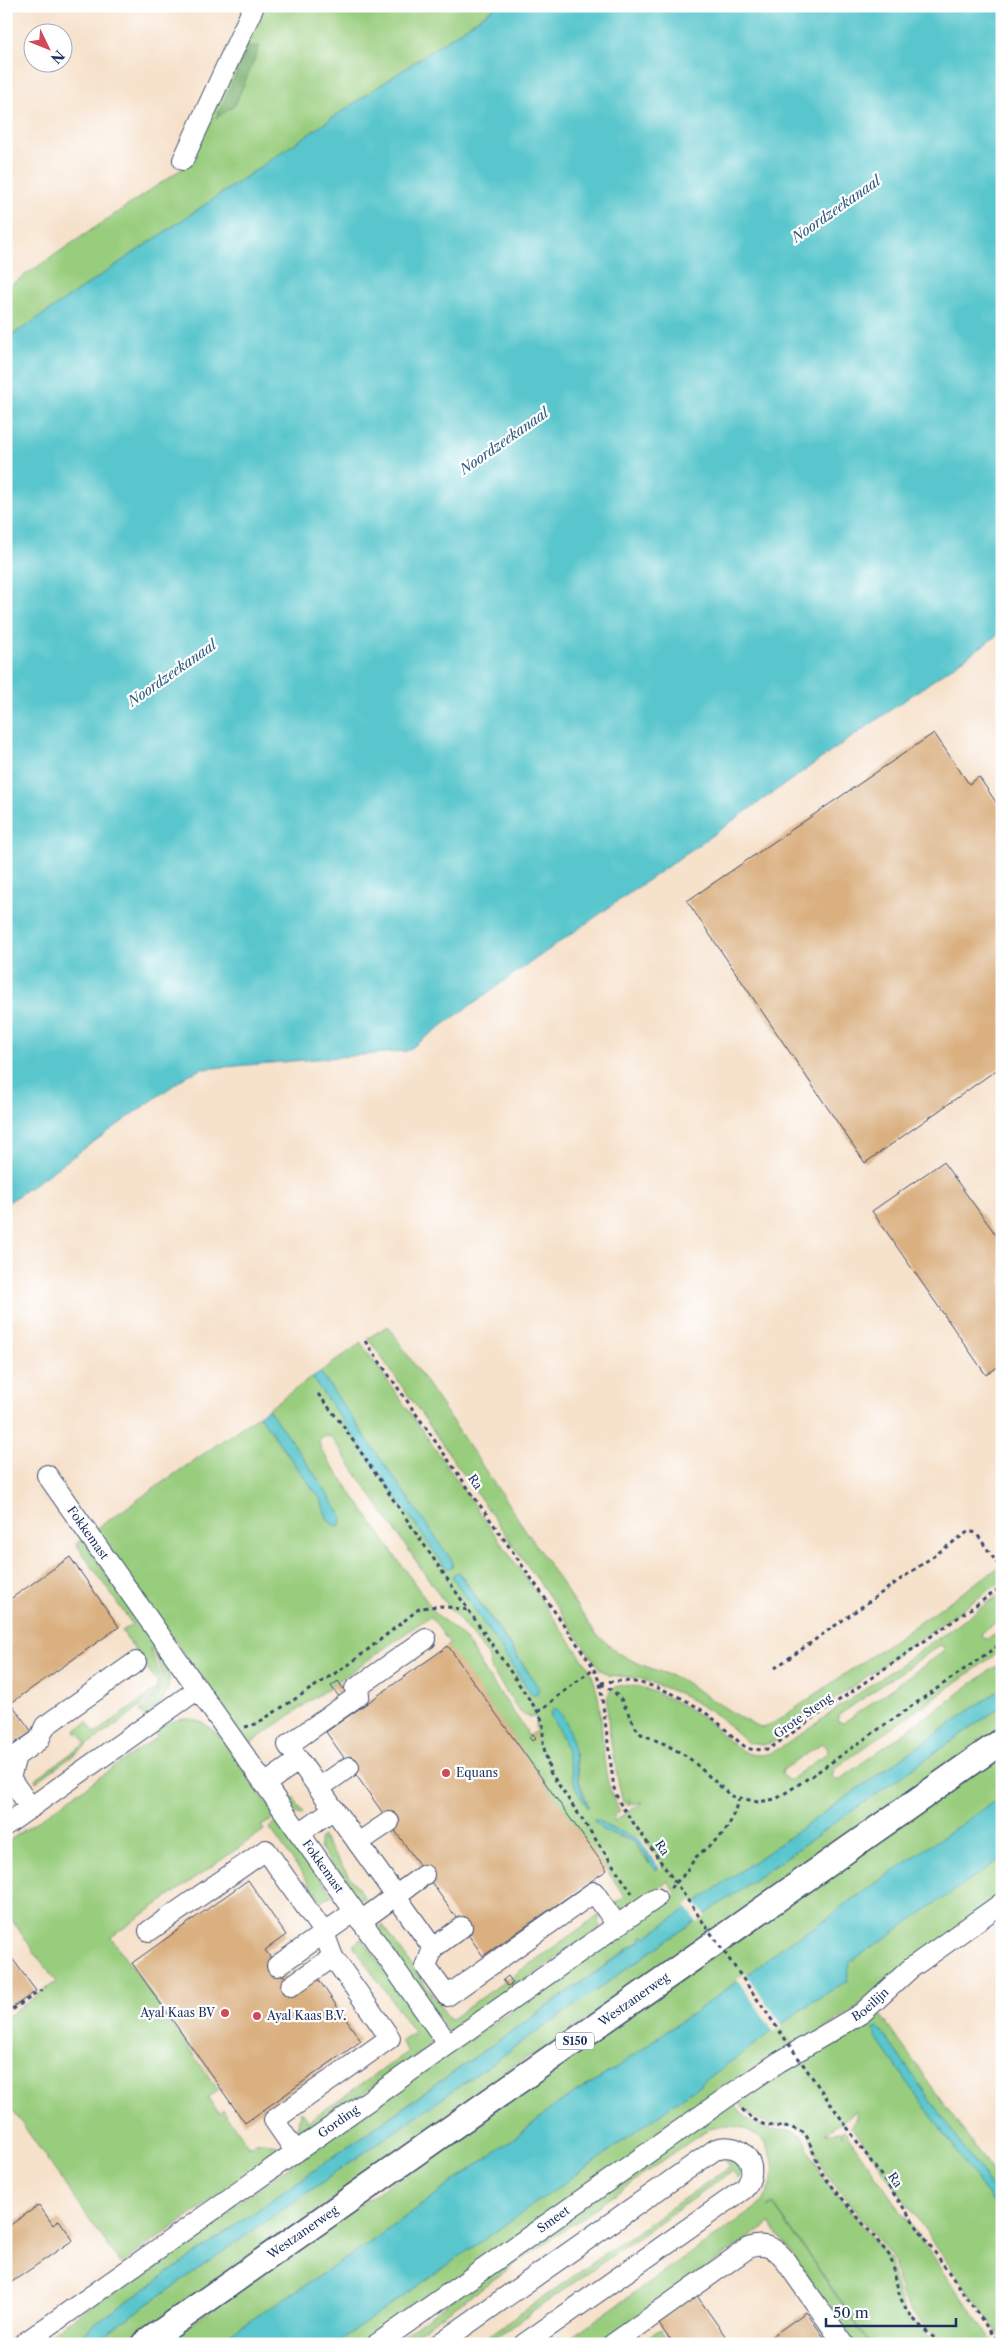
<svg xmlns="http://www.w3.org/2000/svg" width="1008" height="2350" font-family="'Libre Caslon Text',serif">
	<rect width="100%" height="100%" fill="#fff"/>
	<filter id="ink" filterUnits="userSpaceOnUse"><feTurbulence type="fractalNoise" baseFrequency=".02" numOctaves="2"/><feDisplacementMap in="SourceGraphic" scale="10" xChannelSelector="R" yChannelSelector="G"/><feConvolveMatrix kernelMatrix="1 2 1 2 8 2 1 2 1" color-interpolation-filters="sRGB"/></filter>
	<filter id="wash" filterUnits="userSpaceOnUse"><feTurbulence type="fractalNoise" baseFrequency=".0096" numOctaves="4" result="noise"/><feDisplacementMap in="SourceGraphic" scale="20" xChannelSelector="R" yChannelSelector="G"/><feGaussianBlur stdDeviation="1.12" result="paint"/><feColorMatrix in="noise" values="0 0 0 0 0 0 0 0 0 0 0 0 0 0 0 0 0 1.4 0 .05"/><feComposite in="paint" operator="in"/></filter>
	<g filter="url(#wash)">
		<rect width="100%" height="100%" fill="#f6e1ca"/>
		<g fill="#99cd7e" stroke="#5a7e6e" fill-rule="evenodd">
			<path d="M257 6H497L22 329 6 337V288L183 168Z"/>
			<path d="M388 1326 595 1633 618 1653 639 1664 680 1679 744 1720 763 1728 780 1719 1002 1565V1581L774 1742 762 1745 748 1743 718 1716 681 1694 639 1678 608 1675 600 1669 368 1338Z"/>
			<path d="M361 1343 588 1667C611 1709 593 1771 620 1811L616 1813 614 1822 643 1802 632 1804 628 1799 630 1804 627 1806 622 1799C618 1781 602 1707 609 1693 621 1669 690 1708 705 1719 719 1729 733 1750 750 1754 770 1759 786 1744 801 1734L1002 1593V1617L981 1634 983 1638 988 1639 1002 1630V1650L834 1769 832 1776 835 1779H840L1002 1662V1688L645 1938 643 1935 640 1938 641 1940 67 2344H36L677 1894 668 1881 624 1911 616 1909 613 1906 625 1896 447 1646 450 1644 430 1616 248 1745 96 1529 259 1415 321 1500 327 1518 332 1524 338 1526 342 1523 340 1512 328 1497 309 1466 268 1409 312 1377 438 1557 447 1568 452 1567V1561L320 1372ZM325 1436 331 1437 337 1445 440 1596 488 1655 492 1671 520 1712 526 1716 537 1718 535 1727 537 1731 527 1736 526 1730 486 1673 471 1648 461 1635 435 1613 322 1451 319 1442ZM460 1574 528 1671 532 1695 453 1578V1575ZM940 1645 944 1647 943 1652 843 1723 837 1721 839 1715ZM550 1715 575 1752 579 1780 588 1805 576 1789 563 1738ZM822 1743 828 1748 827 1753 791 1779H786L782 1774 783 1770ZM598 1820 610 1828 639 1840 649 1864 634 1842 602 1830 594 1821Z"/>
			<path d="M82 1539 165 1657C175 1685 167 1700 145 1717L140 1711C165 1694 169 1671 149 1648 156 1667 167 1678 152 1699L36 1782 35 1779 86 1743 79 1733 77 1734 75 1731 87 1722 95 1733 156 1690 157 1682 122 1631 132 1624 76 1544Z"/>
			<path d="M1002 1706V1729L545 2049C515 2062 490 2082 467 2105L128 2344H91Z"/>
			<path d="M190 1719 203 1723 217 1733 277 1817 261 1826 264 1830 111 1937 218 2090 208 2098 219 2113 223 2110 249 2147 257 2141 277 2145 282 2151 121 2264 6 2101V2017L56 1982 6 1912V1843L157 1737 154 1732C166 1723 176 1718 190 1719Z"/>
			<path d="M1002 1753V1796L1000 1798 837 1910 833 1915 782 1947 762 1964 614 2069 553 2107 525 2130 365 2246 238 2329 214 2344H162Z"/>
			<path d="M284 1788H287L303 1813 300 1815 296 1813 284 1795Z"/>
			<path d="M278 1819 332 1895 322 1902 270 1828Z"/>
			<path d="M322 1837 365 1898 364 1899 353 1897 320 1848V1839Z"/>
			<path d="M1002 1858V1895L858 2006 364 2344H335L602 2156 812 2002 847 1981 849 1962Z"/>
			<path d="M599 1915 600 1928 449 2033 381 1934V1926L383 1925 450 2020 504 1982 508 1986 513 1983 510 1978Z"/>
			<path d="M362 1938 436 2042 301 2137 297 2131 300 2111 308 2121 408 2052 401 2041 414 2032 353 1945Z"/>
			<path d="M875 2014 882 2017 1002 2185V2202L880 2029 877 2027 878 2040 1002 2216V2339L851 2125 854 2122 858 2110 826 2133 840 2132 843 2137 841 2132 844 2130 994 2344H945L919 2322 902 2297 892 2257 824 2172 808 2133 797 2126 772 2125 759 2121 747 2112 734 2097Z"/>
			<path d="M731 2099 743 2115 756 2124 770 2129 792 2131 804 2138 821 2175 889 2258 898 2297 906 2313 917 2326 939 2344H871L773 2204 768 2208 773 2205 870 2344H855L770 2223 599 2344H561L753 2210C799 2171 761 2108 705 2131L406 2341 402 2336Z"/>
			<path d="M724 2156 738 2159 743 2172 738 2179 732 2171 487 2344H477L729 2167Z"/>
			<path d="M660 2329 670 2344H639Z"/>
		</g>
		<path fill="#7ab06d" stroke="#4a7066" d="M260 46 235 105 216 118 248 48Z"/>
		<g fill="#58c6cc" stroke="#3a7a95">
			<path d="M497 6H1002V632L504 981 407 1051 202 1069 188 1075 6 1204V337L22 329Z"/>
			<path d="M320 1372 452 1561 453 1564 450 1568H447L438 1557 316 1383 312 1377Z"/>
			<path d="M268 1409 309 1466 343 1518 338 1526 332 1524 327 1518 321 1500 259 1415Z"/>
			<path d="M458 1572 539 1688 537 1693 532 1695 453 1578V1575Z"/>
			<path d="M1002 1688V1706L91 2344H67L642 1940 640 1938 643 1936 645 1938Z"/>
			<path d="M553 1709C572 1713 575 1763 578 1779 580 1788 584 1796 588 1805V1808L576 1789 563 1738 550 1715Z"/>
			<path d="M1002 1796V1858L850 1962 847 1981 812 2002 600 2158 335 2344H214L365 2246 525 2130 553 2107 614 2069 762 1964 782 1947 833 1915 837 1910Z"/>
			<path d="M594 1819 610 1828 639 1840 659 1868 656 1870C647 1862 643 1849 634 1842 622 1833 599 1836 594 1819Z"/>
			<path d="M877 2027 880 2029 1002 2202V2216L878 2040 873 2030Z"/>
		</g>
		<g fill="#f6e1ca">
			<path d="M636 1835 645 1842 658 1859 661 1866V1870Z"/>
			<path d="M694 1900 706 1917 697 1922 686 1906Z"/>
			<path d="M745 1973 783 2026 774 2032 737 1979Z"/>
		</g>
		<g id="blocks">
			<g fill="#dab081">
				<path d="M934 733 969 784 979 777 1002 811V1066L865 1163 687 901Z"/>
				<path d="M943 1162 1002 1243V1364L986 1375 872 1211Z"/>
				<path d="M70 1557 119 1627 11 1703 32 1732 6 1749V1602Z"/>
				<path d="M448 1646 607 1870 483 1956 326 1732Z"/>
				<path d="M338 1681 347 1694 340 1698 331 1686Z"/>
				<path d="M533 1734 536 1738 532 1741 529 1737Z"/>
				<path d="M248 1880 286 1935 265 1950 295 1991 316 1976 361 2041 245 2123 132 1963Z"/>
				<path d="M6 1950 36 1991 6 2012Z"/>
				<path d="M508 1976 513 1983 508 1986 503 1980Z"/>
				<path d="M39 2205 53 2225 59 2220 73 2240 6 2286V2228Z"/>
				<path d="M695 2293 731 2344H673L656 2320Z"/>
				<path d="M806 2312 829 2344H761Z"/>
			</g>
		</g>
	</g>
	<g filter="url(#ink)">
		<use href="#blocks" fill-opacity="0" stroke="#3c4a6e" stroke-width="1"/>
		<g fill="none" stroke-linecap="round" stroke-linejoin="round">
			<g stroke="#3c4a6e" stroke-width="22">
				<g id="minor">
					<path d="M183 160 254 6"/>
					<path id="s1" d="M47 1475 448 2044"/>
					<path d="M426 1639 355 1689 359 1695 288 1745 433 1948"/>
					<path d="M10 1778 31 1808"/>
					<path d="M6 1781 10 1778 16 1756 39 1740 45 1726 136 1662"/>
					<path d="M265 1784 299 1760"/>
					<path d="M319 1788 349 1767"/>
					<path d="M6 1825 198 1689"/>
					<path d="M299 1833 334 1809"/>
					<path d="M358 1843 389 1822"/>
					<path d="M361 1921 424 1875"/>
					<path d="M462 1927 433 1948 426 1967 447 1996 594 1892 617 1925"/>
					<path d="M149 1931 266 1850 324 1933 333 1957 390 2038 274 2120 296 2152"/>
					<path d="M277 1966 354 1912"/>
					<path d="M291 1986 333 1957"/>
					<path id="s2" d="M23 2344 656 1898"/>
					<path id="s3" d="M377 2344 730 2095 779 2062 862 2013 911 1968 1002 1903"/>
					<path d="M439 2344 716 2149C742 2140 763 2167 744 2189L524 2344"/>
					<path d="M613 2344 748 2248C761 2243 772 2246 782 2256L844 2344"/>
				</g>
			</g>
			<g stroke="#3c4a6e" stroke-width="28">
				<g id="major">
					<path id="s4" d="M144 2344 1002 1741"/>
				</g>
			</g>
			<g stroke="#3c4a6e" stroke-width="3" stroke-dasharray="4 4" stroke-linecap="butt">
				<path d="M365 1341 592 1665 600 1683 614 1788 618 1800 623 1808"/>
				<path d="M318 1394 341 1423 538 1712 543 1722V1744L550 1772 632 1893"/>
				<path d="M775 1668 969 1531 976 1533 1002 1570"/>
				<path d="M601 1683C640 1674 685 1696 715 1720 726 1729 735 1740 747 1748L754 1750 769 1749 1002 1587"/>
				<path d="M601 1684 613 1691 621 1699 636 1728 641 1734 665 1744 688 1757 731 1796 758 1802 776 1799 813 1775 1002 1643"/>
				<path d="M538 1712 594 1668"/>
				<path d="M245 1727 256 1724 351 1663 420 1608 440 1606 468 1610"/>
				<path d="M670 1888 682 1877 696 1857 723 1834 730 1823 739 1799"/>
				<path d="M6 2014 46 1987"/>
				<path d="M742 2109 751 2118 765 2125 792 2128 803 2132 807 2137 823 2175 889 2255C895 2267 895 2280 899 2293 906 2316 924 2330 942 2344"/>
				<path d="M847 2127 999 2344"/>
			</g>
			<use href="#minor" stroke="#fff" stroke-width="20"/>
			<use href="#major" stroke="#fff" stroke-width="25"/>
			<path stroke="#3c4a6e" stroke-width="3" stroke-dasharray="4 4" stroke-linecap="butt" d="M623 1808 847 2127"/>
		</g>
	</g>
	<g fill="#d1495b" stroke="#fff" stroke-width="2">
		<circle cx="446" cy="1773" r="5"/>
		<circle cx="225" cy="2013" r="5"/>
		<circle cx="257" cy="2016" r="5"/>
	</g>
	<g text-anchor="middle" stroke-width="4.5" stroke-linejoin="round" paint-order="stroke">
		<rect fill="#fff" stroke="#5f6d8e" stroke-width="1" x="556" y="2032.5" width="38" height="17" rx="4"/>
		<g font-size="11" font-weight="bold" fill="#1b2f5e">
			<text x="575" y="2045">S150</text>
		</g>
		<g font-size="12" fill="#1b2f5e" stroke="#fff">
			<text transform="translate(475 1482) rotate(55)" y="4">Ra</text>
			<text dy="4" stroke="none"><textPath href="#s1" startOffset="71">Fokkemast</textPath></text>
			<text transform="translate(803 1716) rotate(-35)" y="4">Grote Steng</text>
			<text transform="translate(662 1848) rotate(55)" y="4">Ra</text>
			<text dy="4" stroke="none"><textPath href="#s1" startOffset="479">Fokkemast</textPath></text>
			<text dy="4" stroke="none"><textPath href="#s4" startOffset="599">Westzanerweg</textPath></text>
			<text dy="4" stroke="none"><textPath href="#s3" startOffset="599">Boeilijn</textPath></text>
			<text dy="4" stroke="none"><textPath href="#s2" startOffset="386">Gording</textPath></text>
			<text transform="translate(895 2180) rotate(55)" y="4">Ra</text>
			<text dy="4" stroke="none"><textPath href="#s3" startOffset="216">Smeet</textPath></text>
			<text dy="4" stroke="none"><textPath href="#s4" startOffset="194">Westzanerweg</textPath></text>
		</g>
		<g font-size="12" fill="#1b2f5e" stroke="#fff" text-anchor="start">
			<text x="456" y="1777">Equans</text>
			<text x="215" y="2017" text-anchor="end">Ayal Kaas BV</text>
			<text x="267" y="2020">Ayal Kaas B.V.</text>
		</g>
		<g font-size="14" font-style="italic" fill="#2d5c7f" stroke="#fff">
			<text transform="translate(836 209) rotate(-35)" y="5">Noordzeekanaal</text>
			<text transform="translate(504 441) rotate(-35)" y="5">Noordzeekanaal</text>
			<text transform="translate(172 673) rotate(-35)" y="5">Noordzeekanaal</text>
		</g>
	</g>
	<rect width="1008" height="2350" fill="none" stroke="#fff" stroke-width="25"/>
	<g transform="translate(48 48) rotate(133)"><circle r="24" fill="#ffffff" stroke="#a4acbf"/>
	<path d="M0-4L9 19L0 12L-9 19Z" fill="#d1495b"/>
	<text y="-8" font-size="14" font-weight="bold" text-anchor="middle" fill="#1b2f5e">N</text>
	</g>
	<path d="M826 2318v8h130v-8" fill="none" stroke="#1b2f5e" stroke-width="2.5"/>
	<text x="833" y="2318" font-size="15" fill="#1b2f5e" stroke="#ffffff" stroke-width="4" paint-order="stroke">50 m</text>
</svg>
